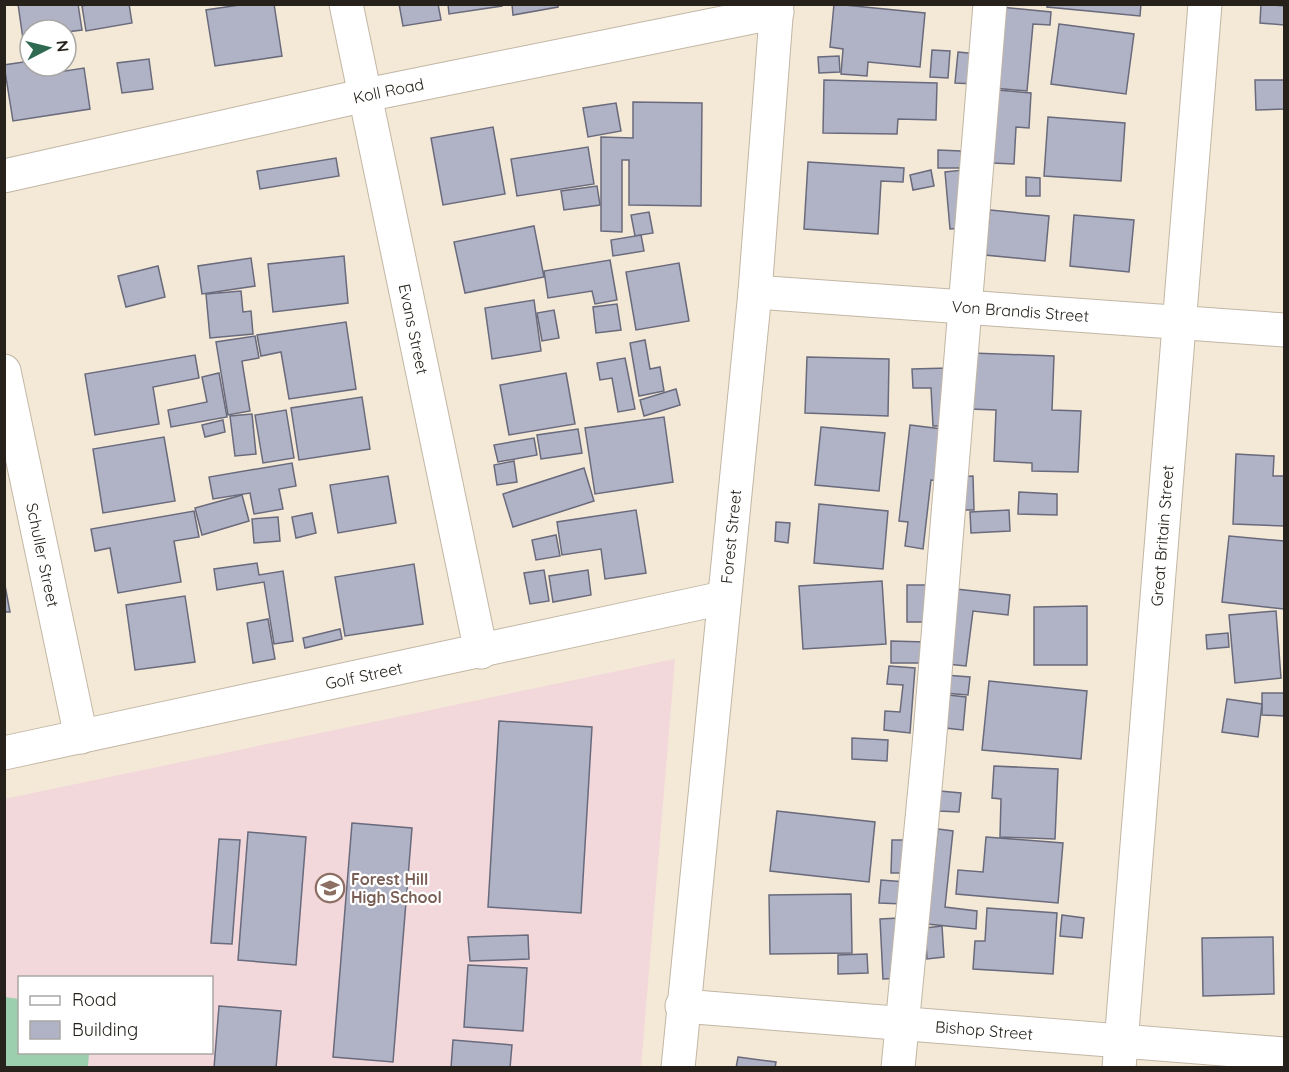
<svg xmlns="http://www.w3.org/2000/svg" width="1289" height="1072" font-family="Quicksand,sans-serif">
	<rect width="100%" height="100%" fill="#f4e8d6"/>
	<path fill="#f3d8db" fill-rule="evenodd" d="M675 659 641 1067H5L4 799ZM20 978H212V1052H20Z"/>
	<path fill="#9ccfae" d="M5 997 19 999 20 1052 89 1053 88 1067H5Z"/>
	<g fill="#b0b2c5" stroke="#696a7c" stroke-width="1.5">
		<path d="M18 4H78L82 30 66 32 30 30V38L23 39Z"/>
		<path d="M91 4H129L132 23 86 31 82 6Z"/>
		<path d="M246 4H274L282 56 215 66 206 10Z"/>
		<path d="M399 4H438L441 20 403 26Z"/>
		<path d="M448 4H502V6L449 14Z"/>
		<path d="M512 4H558V7L513 15Z"/>
		<path d="M834 4 925 13 920 67 868 62 867 76 841 74 843 49 830 47Z"/>
		<path d="M1048 4H1141L1140 16 1047 7Z"/>
		<path d="M1261 4 1284 6V25L1260 23Z"/>
		<path d="M1000 7 1051 12 1050 25 1033 24 1027 91 993 88Z"/>
		<path d="M1059 24 1134 34 1126 94 1051 84Z"/>
		<path d="M932 50 950 51 948 78 930 77Z"/>
		<path d="M958 52 977 54 975 84 955 83Z"/>
		<path d="M839 56 840 72 819 73 818 57Z"/>
		<path d="M149 59 153 89 122 93 117 63Z"/>
		<path d="M30 61V66H58L59 72 84 68 90 109 13 121 4 65Z"/>
		<path d="M824 80 937 83 936 120 898 119 897 134 823 133Z"/>
		<path d="M1255 80H1284V109L1256 110Z"/>
		<path d="M997 90 1031 93 1029 128 1016 127 1014 164 992 163Z"/>
		<path d="M633 102 702 103 701 206 629 205V160H622V232L601 231V137L633 138Z"/>
		<path d="M616 103 621 131 588 137 583 108Z"/>
		<path d="M1048 117 1125 123 1121 181 1044 176Z"/>
		<path d="M493 127 505 194 443 205 431 138Z"/>
		<path d="M588 147 594 184 517 196 511 159Z"/>
		<path d="M938 150 961 151V168H938Z"/>
		<path d="M336 158 339 176 260 189 257 171Z"/>
		<path d="M808 162 904 168 903 182 881 181 878 234 804 229Z"/>
		<path d="M931 170 934 186 913 190 910 175Z"/>
		<path d="M963 170 967 228 950 229 945 172Z"/>
		<path d="M1026 177 1040 178V196H1026Z"/>
		<path d="M597 186 600 205 564 210 561 191Z"/>
		<path d="M990 210 1049 216 1045 261 985 255Z"/>
		<path d="M649 212 653 233 635 236 631 215Z"/>
		<path d="M1074 215 1134 220 1129 272 1070 266Z"/>
		<path d="M534 226 544 277 465 293 454 242Z"/>
		<path d="M641 235 644 251 613 256 611 240Z"/>
		<path d="M344 256 348 303 273 312 268 264Z"/>
		<path d="M251 258 255 286 202 294 198 266Z"/>
		<path d="M610 260 617 300 595 304 592 291 548 298 544 271Z"/>
		<path d="M679 263 689 321 636 330 626 272Z"/>
		<path d="M158 266 165 297 126 307 118 276Z"/>
		<path d="M241 291 243 312 251 311 253 334 210 338 206 294Z"/>
		<path d="M534 300 541 351 492 359 485 308Z"/>
		<path d="M617 304 621 330 596 333 593 307Z"/>
		<path d="M554 310 559 338 542 341 537 313Z"/>
		<path d="M346 322 356 389 289 399 281 352 261 356 257 335Z"/>
		<path d="M255 336 259 358 242 361 250 411 228 415 216 342Z"/>
		<path d="M645 340 650 369 660 367 664 391 639 396 630 343Z"/>
		<path d="M972 353 1054 356 1052 410 1081 411 1078 472 1032 471V463L994 461 996 410 970 409Z"/>
		<path d="M195 355 199 378 153 387 159 424 95 435 85 374Z"/>
		<path d="M807 357 889 359 888 416 805 413Z"/>
		<path d="M625 358 635 409 618 412 612 378 600 380 597 363Z"/>
		<path d="M948 368 950 426H933L931 388H913L912 369Z"/>
		<path d="M219 373 227 417 171 427 168 410 207 402 202 377Z"/>
		<path d="M566 373 575 424 509 435 500 385Z"/>
		<path d="M676 389 680 405 644 416 640 400Z"/>
		<path d="M362 397 370 449 299 460 291 408Z"/>
		<path d="M286 410 294 458 263 463 255 415Z"/>
		<path d="M252 414 256 454 235 456 230 416Z"/>
		<path d="M664 417 673 482 595 494 585 428Z"/>
		<path d="M223 420 225 432 205 437 202 425Z"/>
		<path d="M910 425 950 430 944 481 931 480 923 549 905 546 908 522 899 521Z"/>
		<path d="M821 427 885 433 879 491 815 485Z"/>
		<path d="M578 429 582 453 541 459 537 435Z"/>
		<path d="M164 437 175 501 103 513 93 449Z"/>
		<path d="M534 438 537 455 498 462 494 445Z"/>
		<path d="M1236 454 1274 456 1273 476H1284V526L1233 524Z"/>
		<path d="M514 461 517 482 497 485 494 465Z"/>
		<path d="M292 463 296 486 279 489 283 509 254 514 250 493 213 499 209 477Z"/>
		<path d="M584 468 594 501 513 527 503 494Z"/>
		<path d="M388 476 396 523 338 533 330 485Z"/>
		<path d="M973 476 974 510H959L958 477Z"/>
		<path d="M1019 492 1057 494V515L1018 514Z"/>
		<path d="M242 495 249 521 202 535 195 508Z"/>
		<path d="M819 504 888 511 883 569 814 563Z"/>
		<path d="M636 510 646 573 605 579 601 549 562 555 557 522Z"/>
		<path d="M1009 510 1010 531 971 533 970 512Z"/>
		<path d="M194 511 199 537 174 541 181 582 118 593 110 548 95 551 91 529Z"/>
		<path d="M312 513 316 533 296 538 292 517Z"/>
		<path d="M278 517 280 541 254 543 252 519Z"/>
		<path d="M776 522 790 523 788 543 775 541Z"/>
		<path d="M556 535 560 556 536 560 532 540Z"/>
		<path d="M1229 536 1284 541V609L1222 602Z"/>
		<path d="M257 563 259 575 283 571 293 641 274 644 264 582 217 590 214 569Z"/>
		<path d="M414 564 423 624 345 636 335 577Z"/>
		<path d="M544 570 549 601 530 604 524 573Z"/>
		<path d="M588 570 591 595 553 602 549 576Z"/>
		<path d="M4 580 10 612H4Z"/>
		<path d="M882 581 886 644 803 649 799 586Z"/>
		<path d="M907 585H933L934 622H907Z"/>
		<path d="M956 589 1010 595 1008 615 973 611 966 666 947 664Z"/>
		<path d="M185 596 195 662 135 670 126 605Z"/>
		<path d="M1087 606V665H1034V607Z"/>
		<path d="M1276 611 1281 678 1235 683 1229 615Z"/>
		<path d="M268 619 275 659 253 663 247 623Z"/>
		<path d="M340 629 342 639 305 648 303 638Z"/>
		<path d="M1228 633 1229 647 1207 649 1206 635Z"/>
		<path d="M891 641 926 642V663H891Z"/>
		<path d="M889 666 915 668 910 733 884 730 885 711 900 712 903 685 887 684Z"/>
		<path d="M945 675 970 677 968 695 943 693Z"/>
		<path d="M989 681 1087 691 1081 759 982 750Z"/>
		<path d="M1262 693H1284V716L1262 715Z"/>
		<path d="M948 695 966 697 963 730 945 728Z"/>
		<path d="M1227 699 1262 704 1258 737 1222 732Z"/>
		<path d="M499 721 592 727 581 913 488 907Z"/>
		<path d="M852 738 888 740 887 761 852 759Z"/>
		<path d="M994 766 1058 769 1055 839 1000 837 1001 799 992 798Z"/>
		<path d="M940 791 961 793 959 812 939 811Z"/>
		<path d="M777 811 875 822 869 882 770 871Z"/>
		<path d="M352 823 412 828 393 1062 333 1057Z"/>
		<path d="M938 829 953 831 945 907 977 911 976 929 927 924Z"/>
		<path d="M248 832 306 837 296 965 238 960Z"/>
		<path d="M986 837 1063 843 1058 903 956 894 958 870 983 872Z"/>
		<path d="M219 839 240 840 232 944 211 943Z"/>
		<path d="M892 840H912V873H891Z"/>
		<path d="M881 880 906 882 904 904 879 903Z"/>
		<path d="M851 894 852 953 770 954 769 895Z"/>
		<path d="M987 908 1057 913 1053 974 973 969 975 941H985Z"/>
		<path d="M1062 915 1084 918 1082 938 1060 936Z"/>
		<path d="M899 918 902 978 883 979 880 919Z"/>
		<path d="M942 926 944 957 927 959 925 928Z"/>
		<path d="M528 935 529 959 470 961 468 937Z"/>
		<path d="M1273 937 1274 994 1203 996 1202 938Z"/>
		<path d="M867 954 868 973 838 974V955Z"/>
		<path d="M468 965 527 968 523 1031 464 1027Z"/>
		<path d="M219 1006 281 1011 276 1068H214Z"/>
		<path d="M453 1040 512 1045 510 1068H451Z"/>
		<path d="M738 1057 776 1062 775 1068H736Z"/>
	</g>
	<g fill="none" stroke-linecap="round" stroke-linejoin="round">
		<g stroke="#c2b6a5" stroke-width="35">
			<g id="minor">
				<path id="s1" d="M346 4 481 652"/>
				<path id="s2" d="M4 176 366 95 777 12"/>
				<path id="s3" d="M755 292 1284 330"/>
				<path id="s4" d="M4 371 81 737"/>
				<path id="s5" d="M4 753 723 598"/>
				<path id="s6" d="M682 1006 1284 1054"/>
				<path id="s7" d="M678 1068 755 292 777 4"/>
				<path d="M898 1068 929 746 990 4"/>
				<path id="s8" d="M1119 1068 1205 4"/>
			</g>
		</g>
		<use href="#minor" stroke="#fff" stroke-width="33"/>
	</g>
	<defs>
		<g id="school-ring" transform="scale(1.5)"><circle r="9.5" fill="#fff" stroke="#8d6e63" stroke-width="1.5"/><path d="M0-5L7-2L0 1L-7-2ZM-4 1L0 2.5L4 1V4Q0 6-4 4Z" fill="#8d6e63"/></g>
	</defs>
	<g fill-rule="evenodd">
		<use href="#school-ring" x="330" y="888"/>
	</g>
	<g text-anchor="middle" stroke-width="4.5" stroke-linejoin="round" paint-order="stroke">
		<g font-size="16" fill="#26221b" stroke="#fff">
			<text dy="6" stroke="none"><textPath href="#s2" startOffset="394">Koll Road</textPath></text>
			<text dy="6" stroke="none"><textPath href="#s3" startOffset="266">Von Brandis Street</textPath></text>
			<text dy="6" stroke="none"><textPath href="#s1" startOffset="332">Evans Street</textPath></text>
			<text dy="6" stroke="none"><textPath href="#s7" startOffset="534">Forest Street</textPath></text>
			<text dy="6" stroke="none"><textPath href="#s8" startOffset="534">Great Britain Street</textPath></text>
			<text dy="6" stroke="none"><textPath href="#s4" startOffset="188">Schuller Street</textPath></text>
			<text dy="6" stroke="none"><textPath href="#s5" startOffset="368">Golf Street</textPath></text>
			<text dy="6" stroke="none"><textPath href="#s6" startOffset="303">Bishop Street</textPath></text>
		</g>
		<g font-size="16" font-weight="bold" fill="#785e54" stroke="#fff" text-anchor="start">
			<text x="351" y="885">Forest Hill<tspan x="351" dy="18">High School</tspan></text>
		</g>
	</g>
	<rect width="1289" height="1072" fill="none" stroke="#26221b" stroke-width="12"/>
	<rect x="18" y="976" width="195" height="78" fill="#ffffff" stroke="#a8a7a4" stroke-width="1.5"/>
	<rect x="30" y="996" width="30" height="9" fill="#ffffff" stroke="#a8a7a4" stroke-width="1.5"/>
	<text x="72" y="1006" font-size="18" fill="#26221b">Road</text>
	<rect x="30" y="1021" width="30" height="18" fill="#b0b2c5" stroke="#a8a7a4" stroke-width="1.5"/>
	<text x="72" y="1036" font-size="18" fill="#26221b">Building</text>
	<g transform="translate(48 48) rotate(83)"><circle r="28" fill="#ffffff" stroke="#a8a7a4" stroke-width="1.5"/>
	<path d="M0-4.5L10 22L0 15L-10 22Z" fill="#306952"/>
	<text y="-9" font-size="16" font-weight="bold" text-anchor="middle" fill="#26221b">N</text>
	</g>
</svg>
